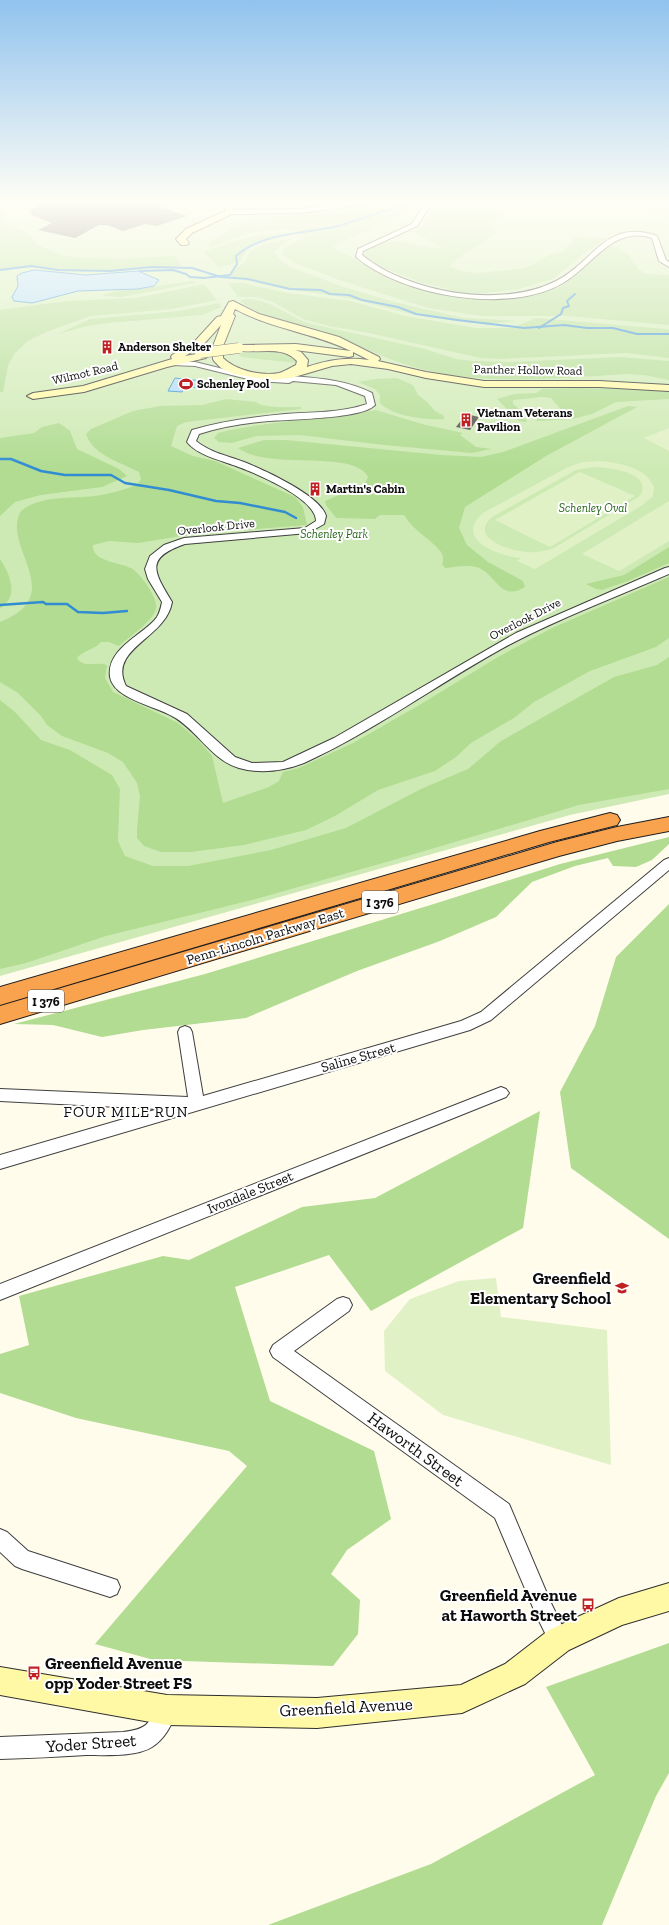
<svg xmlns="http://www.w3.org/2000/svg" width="669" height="1925" font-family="'Zilla Slab',serif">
	<rect width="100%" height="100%" fill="#fffceb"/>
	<path fill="#ceeab4" d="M0 200H669V794L570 815 0 976Z"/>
	<g fill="#b1dc92">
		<path d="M0 200H12L5 210 4 218C14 229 30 231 36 244L64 256 84 258 122 259 174 256 181 266 111 270 60 269 28 266 0 270Z"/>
		<path d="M292 200H355L297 207 268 208 265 204H283Z"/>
		<path d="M395 200H429L399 216 375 224 374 228 332 246C339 253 346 254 353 258 406 293 460 304 522 294 535 292 550 291 561 286 580 276 591 254 611 246L618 248 628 254 639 270 647 274 669 275V325L568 316H482L428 308 339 280 295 263 282 254 284 248 303 238 304 236C285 219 231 238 211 247L207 246C247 203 341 219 395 200Z"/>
		<path d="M442 200H519L496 221 493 224 496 231C484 245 463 252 449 266L461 271 479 273 524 268 532 265 549 255 562 252 572 243V236L606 239 582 255 553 279 519 289 484 293 459 292 420 282 379 266 368 260 363 254C385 235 402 242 427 247 432 248 437 249 442 248 435 240 422 239 413 232L421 227 431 209Z"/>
		<path d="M555 200H647L669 202V212L622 209 580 202 571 204Z"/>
		<path d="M280 233H286L287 235 251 246 247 250 240 262 219 267 203 252 248 237Z"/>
		<path d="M293 238 281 245 274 253 284 263 290 267 344 287 394 302 464 318 517 321 487 324 442 319 407 313 348 298 281 288 230 277 235 269 246 261C248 243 278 242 293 238Z"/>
		<path d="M191 281 196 282 195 283 122 297 105 296 102 295 117 291 139 289Z"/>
		<path d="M228 283H243L288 293 350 301 405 316 475 328H512L536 318 666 329 669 330V358L626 353 500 359 480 358 365 332 329 326 303 319 271 301 255 297H238Z"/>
		<path d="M204 284 217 300 171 309 91 316 46 332 28 341 14 354 8 366 3 392H0V310L67 301 136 298Z"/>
		<path d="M245 299C268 298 287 315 307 323L425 349 456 359 473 361 511 362 620 357 669 361V380L644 375 628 374C555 378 481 387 410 366 380 357 352 341 323 331 296 322 262 319 240 301Z"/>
		<path d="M219 303 221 307 202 315 108 323 87 326 58 334 90 319 179 311Z"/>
		<path d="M277 352 291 354 296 357V363L241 357 239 353Z"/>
		<path d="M397 378 413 385 418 395 427 402 435 411 444 416V419C426 420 394 417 380 403V395L375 389 358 382 376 379Z"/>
		<path d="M579 388 669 391V399L616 402 592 414 572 419 537 421 536 418 560 415 563 412 551 398 541 397 513 400V404L518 408 527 421 525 422 519 421 497 399 514 394 536 393 542 389Z"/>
		<path d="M226 399 256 402C264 409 291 407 301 407V409L186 422 177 426 171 446 193 456 215 461 295 497 303 507 307 525 194 534 138 543 109 541 93 545C91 563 124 562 134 570 142 576 159 600 156 609 153 621 129 637 119 646L109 642H101C94 650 84 650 77 658 84 669 96 661 107 665L105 678 113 692 178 723 199 741 212 756 223 803 269 787 279 781 283 772 299 768 353 743 416 707 498 657 550 629 669 577V638L656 647 590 671 534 702 514 718 471 743 456 757 435 771 378 790 335 816 306 830 244 845 191 852H161L144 846 137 838V830L140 796 137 783 123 762 108 753 62 736 47 725 41 716 18 693 0 682V622C70 595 0 546 21 511 40 495 72 499 95 496 109 494 123 490 137 485L141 479 139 472C121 462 93 456 86 434L91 429 133 411 160 406 202 405Z"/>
		<path d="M628 406 637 407 546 456 465 507 459 528 467 545 488 562 523 581 525 587C501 602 497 576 479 568 469 564 455 567 445 568L442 564C444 560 443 556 441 552 430 538 413 531 404 515H380L375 519 336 518 326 505 325 501 339 495 357 493 364 485 368 477C354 449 269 471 238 448L264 440H286L441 455 481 457 503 452Z"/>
		<path d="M376 410 422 424 463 433 460 435 476 447 491 449 472 453 384 445 300 435 256 436 232 443 219 442 214 438 218 433C270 420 323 420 376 410Z"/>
		<path d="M59 423 70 431 77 449 119 469 127 476 102 487 41 495 15 502 0 516V438L34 433 42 427Z"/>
		<path d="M669 547V563L628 581 602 590 596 589 586 584 624 575Z"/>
		<path d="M0 559C7 569 16 588 9 599 7 603 3 606 0 609Z"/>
		<path d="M669 657V789L579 805 411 855 256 899 106 936 26 963 0 969V700L15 712 41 740 70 750 112 775 120 789 118 841 125 856 153 866H188L271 850 346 828 421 789 468 769 501 741 614 677 657 665Z"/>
		<path d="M669 837V844L652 860 636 867 613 866 608 858 575 866 532 882 496 917 440 941 357 971 246 1018 143 1030 102 1037 53 1025 14 1024 205 974 437 903 560 864Z"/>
		<path d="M669 904V1239L571 1168 560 1092 595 1026 616 957Z"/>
		<path d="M540 1111 523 1228 371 1311 329 1255 235 1287 270 1401 374 1451 391 1519 347 1550 331 1574 360 1600 358 1634 333 1666 154 1660 95 1644 247 1466 229 1451 76 1418 0 1393V1354L29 1345 19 1296 163 1256 189 1260 302 1207 375 1198Z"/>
		<path d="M669 1643V1773L656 1796 602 1925H268L431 1864 595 1775 546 1687Z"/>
	</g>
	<g fill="#e1f1c6" fill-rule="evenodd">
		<path d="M669 428V451L644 438Z"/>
		<path d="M600 461C619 463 646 467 654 487L653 496 641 506 535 569 517 561 521 558C499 556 453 540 483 513L568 467 583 462ZM593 467C607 467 654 472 640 496L554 548C545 551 536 553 526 552 510 551 468 538 492 517L576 470Z"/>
		<path d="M580 472 635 496 550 547 495 520Z"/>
		<path d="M669 501V541L619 571 582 554Z"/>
		<path d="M496 1278 501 1317 607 1330 611 1465 443 1415 385 1371 384 1331 410 1299 459 1281Z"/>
	</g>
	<g fill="#aedaf8" stroke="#328cd2">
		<path d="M34 270 86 275 138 271 159 280 154 286 138 289 78 291 32 303 14 301 12 297 18 286 17 276 22 273Z"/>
		<path d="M175 378 202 381H203L199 388 184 386 182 392 168 391Z"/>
	</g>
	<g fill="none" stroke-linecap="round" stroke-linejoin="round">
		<g stroke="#328cd2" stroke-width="2">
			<path d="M0 270 31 266 58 270 110 271 152 267 192 268 221 277 248 279 290 289 321 290 330 294 349 295 362 300 398 307 416 314 457 320 524 328 564 325 587 328H613L637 334H669"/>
			<path d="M140 271 173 270 186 274 190 277 204 278 230 275 237 264 236 256C263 232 304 234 338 226 363 219 389 209 414 201"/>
			<path d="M539 328 561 314 563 308 569 306 567 301 575 294"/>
		</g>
		<g stroke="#328cd2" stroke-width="2.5">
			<path d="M0 459H11L41 471 65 475H111L125 483 169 490 216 501 240 503 285 512 296 518"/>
			<path d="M0 605 43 602 46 604H67L78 612 103 613 127 611"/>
		</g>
	</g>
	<g fill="#554e48">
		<path d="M49 200H135L146 204 147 200H160L159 206 187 216 157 226 145 224 123 231 107 225H99L75 238 38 230 52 223 29 214 32 213 29 210 38 207 33 205Z"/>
		<path d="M466 414 479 417 470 430 456 427Z"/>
	</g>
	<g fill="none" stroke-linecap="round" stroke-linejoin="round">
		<g stroke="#3f3f3f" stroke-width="2">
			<g id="minor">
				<path d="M431 200H438L426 212 417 226 363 251 362 255C408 293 502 309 556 281 594 262 606 218 657 236L666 260 669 262V267L659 261 652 238C613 225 592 266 563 283 509 315 402 296 356 257L358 249 412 224 421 210Z"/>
				<path d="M170 361 195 362 256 377 275 378 276 375H279C312 378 342 378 372 393L375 405C361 420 282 419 259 422 238 424 218 428 199 434L196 441C209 452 228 456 244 462 264 470 320 495 326 516L324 524 308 533 185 544C144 558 154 572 172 602 166 639 107 648 126 686L187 714 235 757 252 763 283 762 334 738 516 633 665 568 669 567V574C614 598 557 619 503 648 436 685 374 731 304 763 283 771 261 774 239 768 211 760 197 729 172 716 155 706 114 699 110 677 106 648 144 635 157 617 160 612 161 607 162 602L148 579 145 569 150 556 164 545 184 538 305 528 316 521C316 498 255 473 236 466 220 460 197 455 187 442L192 430C222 421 253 417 285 414 312 412 341 413 367 404L365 396 336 385 293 381 289 383 256 381 195 366 173 365H170Z"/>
				<path d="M669 858V870L491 1020 470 1030 0 1169V1155L158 1109 0 1101V1089L188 1097 178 1032 180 1028 185 1026 190 1028 192 1032 203 1096 461 1021 481 1012 664 860Z"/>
				<path d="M501 1087 506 1089 509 1093 506 1097 0 1300V1284Z"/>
				<path d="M343 1297 349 1299 352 1305 349 1311 294 1351 509 1504 551 1603 569 1640 566 1647 559 1650 552 1647 537 1617 495 1518 273 1357 270 1351 273 1345 337 1299Z"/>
				<path d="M0 1529 7 1532 28 1551 117 1580 120 1587 117 1594 110 1597 22 1569 15 1566 0 1552Z"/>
				<path d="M167 1699 175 1702 178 1710C171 1725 166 1738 152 1747 137 1757 104 1755 86 1755 57 1757 29 1758 0 1759V1737L123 1732C148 1729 149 1724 159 1702Z"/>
			</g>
		</g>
		<g stroke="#3f3f3f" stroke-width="2">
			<g id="tertiary">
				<path d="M363 200H386L382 202 301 213 229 214 225 212 229 210 301 209Z"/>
				<path d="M664 200H669V202H665Z"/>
			</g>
		</g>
		<g stroke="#2e2e2e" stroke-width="2">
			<g id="secondary">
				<path d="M218 200C225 200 230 200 234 206L232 214 192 233 186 239 189 243 187 245H181L176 239 186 229 225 211V207Z"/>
				<path d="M233 301 259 314 339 337 379 357 380 359 378 361 426 372 484 381H599L669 385V391L599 387H484L426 378 388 369 351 364 332 366 291 378 270 380 234 374 221 368 214 361 213 359V346L221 325 203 345 185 356 202 353 206 354 207 356 206 358 167 367 84 392 33 399 27 396 33 393 83 386 172 359 171 357 172 355 195 341 217 317 221 316 229 302ZM235 309C271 329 314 333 351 351L296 344 239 345 235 346 234 348 235 350C256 355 281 344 297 361L296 365C291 367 284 372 279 373 262 376 236 371 223 358V346L235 316 233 314ZM295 350 349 357 353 356V352L369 360C346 357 328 360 307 367L308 360 301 352Z"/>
				<path d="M669 1583V1611L622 1625 569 1650 525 1684 462 1713 317 1728 167 1725 0 1695V1667L167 1695 317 1698 461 1685 505 1664 549 1630 619 1598Z"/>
			</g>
		</g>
		<g stroke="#1d1d1d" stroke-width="2">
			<g id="motorway">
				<path d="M610 813 617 815 620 820 617 825 549 842 0 1005V987L540 831Z"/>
				<path d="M669 817V831L617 841 559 856 0 1024V1006L557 842 617 827Z"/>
			</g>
		</g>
		<use href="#minor" fill="#fff" fill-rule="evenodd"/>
		<use href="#tertiary" fill="#fff" fill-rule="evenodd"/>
		<use href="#secondary" fill="#fff9a6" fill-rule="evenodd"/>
		<use href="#motorway" fill="#faa34f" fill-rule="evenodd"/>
		<g stroke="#2e2e2e" stroke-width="11" stroke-linecap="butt">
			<path id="secondary-bridge" d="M200 353 239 348"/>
		</g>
		<use href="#secondary-bridge" stroke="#fff9a6" stroke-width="10"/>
	</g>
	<linearGradient id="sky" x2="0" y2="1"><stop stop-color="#91c3ee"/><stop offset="0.43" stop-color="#fffef6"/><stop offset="1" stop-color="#fffef6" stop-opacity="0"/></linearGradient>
	<rect width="669" height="470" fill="url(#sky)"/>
	<defs>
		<g id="building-bare" transform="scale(1.08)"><path d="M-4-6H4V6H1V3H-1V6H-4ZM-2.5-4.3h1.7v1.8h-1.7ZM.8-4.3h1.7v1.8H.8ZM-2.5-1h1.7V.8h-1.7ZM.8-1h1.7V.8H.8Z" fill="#c02021" stroke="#fff" stroke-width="2.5" paint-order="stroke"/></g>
		<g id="stadium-bare" transform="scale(1.08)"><path d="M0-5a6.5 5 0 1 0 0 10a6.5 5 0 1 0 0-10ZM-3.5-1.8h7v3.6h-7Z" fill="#c02021" stroke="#fff" stroke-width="2.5" paint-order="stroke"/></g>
		<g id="school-bare" transform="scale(1.08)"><path d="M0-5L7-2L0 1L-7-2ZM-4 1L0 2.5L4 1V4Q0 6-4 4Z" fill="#c02021" stroke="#fff" stroke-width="2.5" paint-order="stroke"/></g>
		<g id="bus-bare" transform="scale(1.08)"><path d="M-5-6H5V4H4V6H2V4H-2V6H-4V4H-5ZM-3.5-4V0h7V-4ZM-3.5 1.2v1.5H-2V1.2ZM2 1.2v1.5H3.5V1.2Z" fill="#c02021" stroke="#fff" stroke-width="2.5" paint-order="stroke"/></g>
	</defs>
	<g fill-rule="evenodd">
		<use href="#building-bare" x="107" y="347"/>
		<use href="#stadium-bare" x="186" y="384"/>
		<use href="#building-bare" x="466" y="420"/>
		<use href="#building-bare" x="315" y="489"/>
		<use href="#school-bare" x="622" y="1288"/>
		<use href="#bus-bare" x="588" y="1605"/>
		<use href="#bus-bare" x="34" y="1673"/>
	</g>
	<g text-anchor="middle" stroke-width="4" stroke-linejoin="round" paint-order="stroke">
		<g font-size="12" font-weight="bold" fill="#0c0c0c" stroke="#fff" text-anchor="start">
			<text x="118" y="351">Anderson Shelter</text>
			<text x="197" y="388">Schenley Pool</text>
			<text x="477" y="417">Vietnam Veterans<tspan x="477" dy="14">Pavilion</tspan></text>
			<text x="326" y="493">Martin's Cabin</text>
		</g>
		<g font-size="12" fill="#0c0c0c" stroke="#fff">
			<text transform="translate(528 370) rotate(1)" y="4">Panther Hollow Road</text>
			<text transform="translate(85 373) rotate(-13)" y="4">Wilmot Road</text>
			<text transform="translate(216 527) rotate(-6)" y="4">Overlook Drive</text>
			<text transform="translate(525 619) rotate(-27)" y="4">Overlook Drive</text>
		</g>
		<g font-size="12" font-style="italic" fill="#27661b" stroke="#fff">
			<text x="593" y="512">Schenley Oval</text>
			<text x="334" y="538">Schenley Park</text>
		</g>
		<g fill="#fff" stroke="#555" stroke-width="1">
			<rect x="362" y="891" width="36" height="22" rx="3"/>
			<rect x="28" y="990" width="36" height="22" rx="3"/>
		</g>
		<g font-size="13" font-weight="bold" fill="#0c0c0c">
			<text x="380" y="907">I 376</text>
			<text x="46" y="1006">I 376</text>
		</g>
		<g font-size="14" fill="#0c0c0c" stroke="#fff">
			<text transform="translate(265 936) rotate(-17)" y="5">Penn-Lincoln Parkway East</text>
			<text transform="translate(358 1057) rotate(-16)" y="5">Saline Street</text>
			<text transform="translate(250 1192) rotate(-22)" y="5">Ivondale Street</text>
		</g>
		<g font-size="15" letter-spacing="1" fill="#0c0c0c" stroke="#fff">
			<text x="126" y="1117">FOUR MILE RUN</text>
		</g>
		<g font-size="17" font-weight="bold" fill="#0c0c0c" stroke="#fff" text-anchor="end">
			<text x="611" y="1284">Greenfield<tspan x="611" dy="20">Elementary School</tspan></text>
			<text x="577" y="1601">Greenfield Avenue<tspan x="577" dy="20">at Haworth Street</tspan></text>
			<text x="45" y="1669" text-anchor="start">Greenfield Avenue<tspan x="45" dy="20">opp Yoder Street FS</tspan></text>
		</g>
		<g font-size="17" fill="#0c0c0c" stroke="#fff">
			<text transform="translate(416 1449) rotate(36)" y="6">Haworth Street</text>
			<text transform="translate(346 1707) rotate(-3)" y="6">Greenfield Avenue</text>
			<text transform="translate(91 1743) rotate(-4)" y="6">Yoder Street</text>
		</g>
	</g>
</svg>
